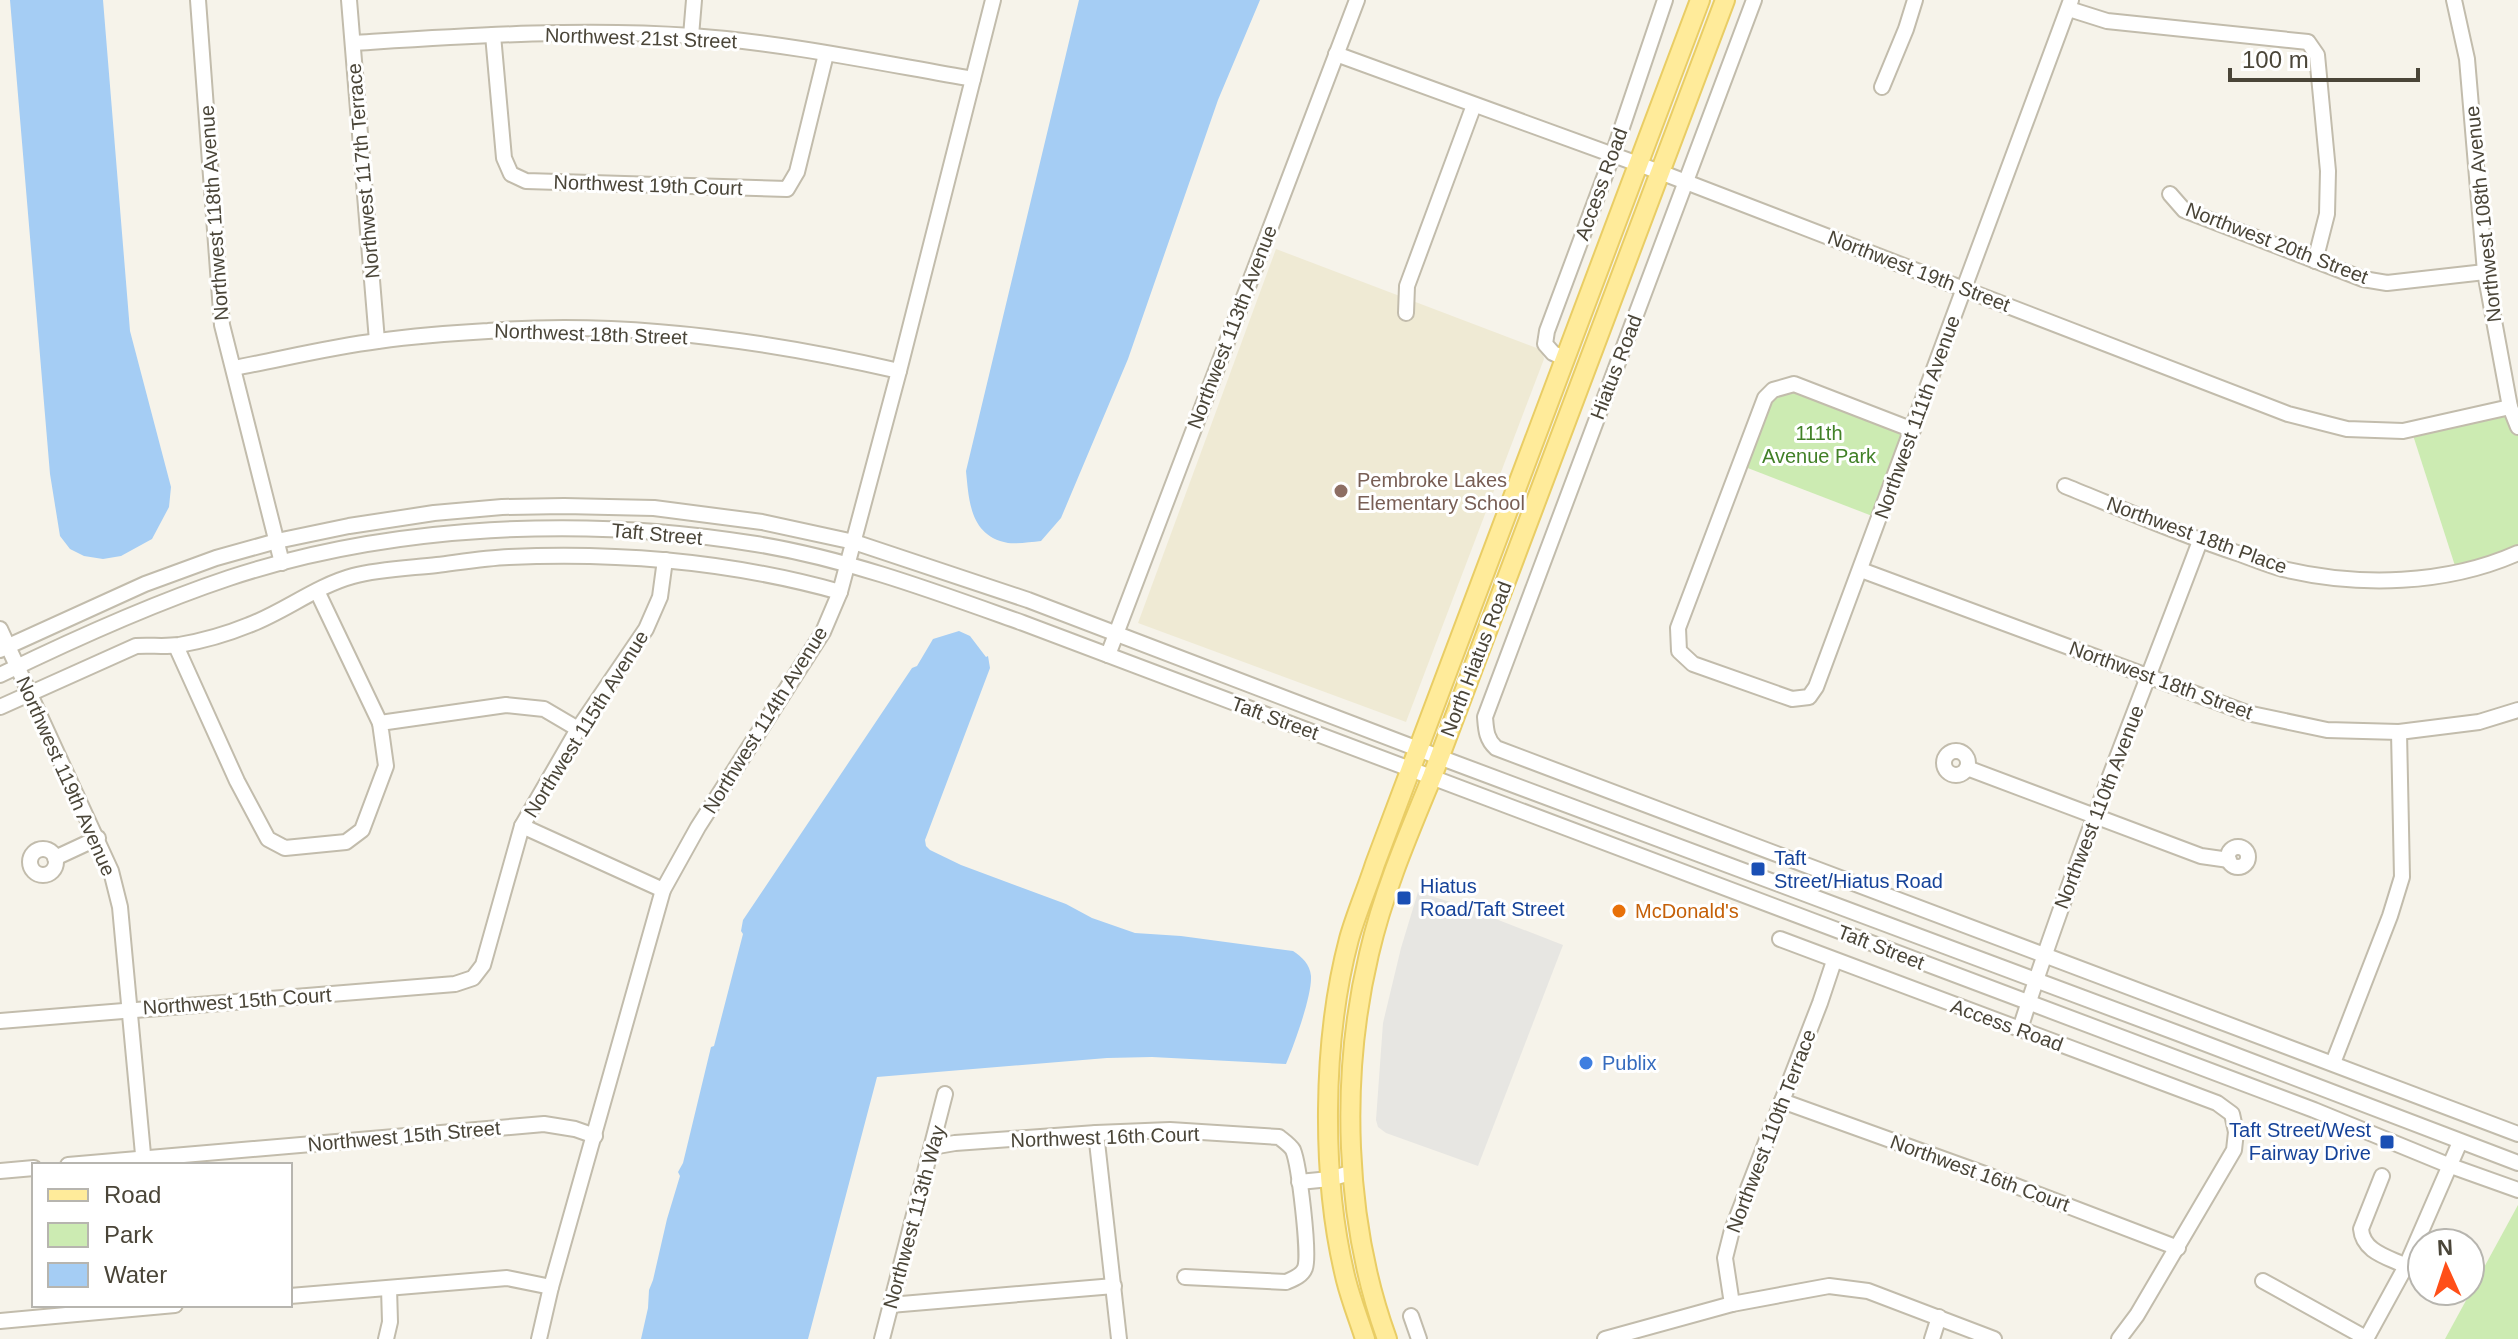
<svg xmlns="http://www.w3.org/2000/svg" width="2518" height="1339" font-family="Arial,sans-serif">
	<rect width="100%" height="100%" fill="#f6f3ea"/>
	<path fill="#efead4" d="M1276 249 1542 350 1544 359 1406 722 1138 623Z"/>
	<g fill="#ccebb2">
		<path d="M1794 384 1913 430 1880 519 1740 465 1765 398Z"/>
		<path d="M2510 407 2518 427V553L2457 572 2411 429Z"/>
		<path d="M2518 1205V1339H2445Z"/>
	</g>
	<path fill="#e7e6e2" d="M1418 892 1460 905 1563 945 1478 1166 1386 1133 1378 1127 1376 1120 1383 1023 1401 948Z"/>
	<g fill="#a5cdf4">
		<path d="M10 0H103L130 331 171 487 169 507 152 539 121 556 103 559 84 556 70 549 60 536 50 474Z"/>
		<path d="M1079 0H1260L1218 100 1128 359 1061 518 1041 541C1031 542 1018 544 1008 543 970 536 969 501 966 471Z"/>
		<path d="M959 631 970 636 986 657 988 656 990 668 925 840 926 846 930 850 961 865 1066 904 1092 918 1135 933 1181 936 1293 951C1302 957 1310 964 1311 976 1312 996 1294 1045 1286 1064L1152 1057 1107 1058 877 1077 808 1339H641L648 1308 649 1290 653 1280 667 1219 680 1176 678 1172 683 1163 711 1047 714 1046 743 934 741 931 743 920 912 668 917 666 933 639Z"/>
	</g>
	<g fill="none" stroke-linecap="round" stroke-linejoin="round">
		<g stroke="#c2bcac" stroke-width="18">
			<g id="minor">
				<path d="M198 0 222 325 282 563"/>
				<path d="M349 0 377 341"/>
				<path d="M1754 0 1485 717C1486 729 1486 739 1496 748L2518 1134"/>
				<path d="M2454 0 2467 59 2485 272 2510 407 2518 427"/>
				<path d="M2069 9 2107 21 2308 42 2317 55 2328 171 2327 214 2315 261"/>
				<path d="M493 35 504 158 511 174 526 181 787 189 797 172 826 54"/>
				<path d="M691 36 694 0"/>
				<path d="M353 43C466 36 579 28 692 36 786 43 880 63 973 79"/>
				<path d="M1336 54 1660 172 2288 414 2347 429 2403 431 2510 407"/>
				<path d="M1882 87 1906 29 1915 0"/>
				<path d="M2170 194 2184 210 2363 279 2387 283 2485 272"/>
				<path d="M1406 313 1407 286 1474 105"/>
				<path d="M1566 359 1553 353 1545 344 1547 331 1613 154 1665 0"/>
				<path d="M234 368C282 359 330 347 378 341 414 336 451 333 488 331 621 320 769 341 899 371"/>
				<path d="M1913 430 1794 384 1773 390 1765 398 1678 628 1679 651 1693 664 1792 699 1809 697 1816 687 2071 0"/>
				<path d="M2065 486C2122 509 2179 534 2237 553 2252 558 2268 565 2283 569 2359 587 2446 585 2518 553"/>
				<path d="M1861 570 2247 713 2327 730 2399 732 2479 722 2518 710"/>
				<path d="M317 591 380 723"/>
				<path d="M0 629 111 871 120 907 144 1165"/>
				<path d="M176 646 237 781 268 839 285 848 346 842 362 830 386 766 380 723 506 705 544 709 578 729"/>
				<path d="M0 650 145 584 216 558 277 541 349 526 434 513 502 507 564 506 654 508 762 522 854 542 1028 600 1439 757 2180 1034 2518 1163"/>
				<path d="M1108 655 1357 0"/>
				<path d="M0 675C74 639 151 604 229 578 392 524 587 516 756 544 848 559 936 592 1023 623L2314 1110 2448 1165 2518 1190"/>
				<path d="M0 707 136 646C150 645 165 647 179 645 202 641 227 634 249 625 284 612 316 586 353 576 379 569 410 568 437 565 461 562 485 558 509 557 621 552 733 562 840 592"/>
				<circle cx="1956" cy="763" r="12"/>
				<path d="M1967 768 2201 856 2229 860"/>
				<path d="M522 826 663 890"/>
				<circle cx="2238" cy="857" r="10"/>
				<circle cx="43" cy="862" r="13"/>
				<path d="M55 858 98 838"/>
				<path d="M1780 939 2217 1103 2232 1114 2236 1132 2234 1150 2137 1315 2119 1339"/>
				<path d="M0 1021 455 984 473 978 483 965 522 826 578 729 646 629 660 597 665 560"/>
				<path d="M2020 1029C2073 864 2139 703 2200 541"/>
				<path d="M2333 1063 2390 916 2402 877 2399 732"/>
				<path d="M1782 1101 1982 1173 2178 1248"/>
				<path d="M1096 1133 1119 1339"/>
				<path d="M932 1147 955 1143 1096 1133 1170 1130 1279 1137C1284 1141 1290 1145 1293 1150 1299 1164 1310 1255 1305 1268 1302 1276 1293 1279 1286 1282L1185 1277"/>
				<path d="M68 1165 544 1124 575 1129 595 1136"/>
				<path d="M0 1171 34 1168"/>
				<path d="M2382 1176 2361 1229C2363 1252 2388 1257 2406 1266"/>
				<path d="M1299 1182 1330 1179 1353 1172"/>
				<path d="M2263 1281 2366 1338"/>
				<path d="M290 1296 507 1278 551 1287"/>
				<path d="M1732 1304 1725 1258 1732 1230 1820 1003 1834 961"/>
				<path d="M890 1305 1114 1286"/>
				<path d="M1411 1316 1419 1339"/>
				<path d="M0 1321 175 1305"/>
				<path d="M386 1339 390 1322 389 1288"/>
				<path d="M539 1339 551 1287 663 890 698 827 823 632 840 592 899 371 993 0"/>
				<path d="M882 1339 945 1094"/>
				<path d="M1605 1339 1732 1304 1829 1286 1868 1291 1994 1339"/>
				<path d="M1932 1339 1939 1317"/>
				<path d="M2366 1339 2406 1266 2460 1142"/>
			</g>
		</g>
		<g stroke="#e9cd65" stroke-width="22">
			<g id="major">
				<path d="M1365 1339C1359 1320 1351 1300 1346 1280 1321 1179 1322 1041 1349 939 1356 914 1367 889 1375 864L1700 0"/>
				<path d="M1387 1339C1344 1221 1340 1076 1369 954 1383 893 1408 835 1432 777L1725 0"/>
			</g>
		</g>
		<use href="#minor" stroke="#fff" stroke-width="14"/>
		<use href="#major" stroke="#ffeb9a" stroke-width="18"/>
	</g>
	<circle fill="#8d6e63" stroke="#fff" stroke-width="3" cx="1341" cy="491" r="8"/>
	<g fill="#1a4fb4" stroke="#fff" stroke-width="3">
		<rect x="1750" y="861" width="16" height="16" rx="4"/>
		<rect x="1396" y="890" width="16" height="16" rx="4"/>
		<rect x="2379" y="1134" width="16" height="16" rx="4"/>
	</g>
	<circle fill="#e8710a" stroke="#fff" stroke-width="3" cx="1619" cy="911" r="8"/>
	<circle fill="#3f7fe0" stroke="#fff" stroke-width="3" cx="1586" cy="1063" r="8"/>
	<g text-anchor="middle" stroke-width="6" stroke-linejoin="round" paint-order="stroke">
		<g font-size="20" fill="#4a4538" stroke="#fff">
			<text transform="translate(641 38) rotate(2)" y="7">Northwest 21st Street</text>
			<text transform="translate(363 171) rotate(-95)" y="7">Northwest 117th Terrace</text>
			<text transform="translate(1601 184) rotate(-70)" y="7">Access Road</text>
			<text transform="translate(648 185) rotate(2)" y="7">Northwest 19th Court</text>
			<text transform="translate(214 213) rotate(-94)" y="7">Northwest 118th Avenue</text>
			<text transform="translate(2483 214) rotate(-96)" y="7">Northwest 108th Avenue</text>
			<text transform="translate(2277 243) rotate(21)" y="7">Northwest 20th Street</text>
			<text transform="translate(1919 271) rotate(21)" y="7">Northwest 19th Street</text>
			<text transform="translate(1232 327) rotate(-69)" y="7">Northwest 113th Avenue</text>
			<text transform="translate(591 334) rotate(2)" y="7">Northwest 18th Street</text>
			<text transform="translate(1616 367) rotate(-69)" y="7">Hiatus Road</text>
			<text transform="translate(1917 417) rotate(-70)" y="7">Northwest 111th Avenue</text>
			<text transform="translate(657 534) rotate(5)" y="7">Taft Street</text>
			<text transform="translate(2197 535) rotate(20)" y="7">Northwest 18th Place</text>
			<text transform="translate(1476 659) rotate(-69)" y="7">North Hiatus Road</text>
			<text transform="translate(2161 680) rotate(20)" y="7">Northwest 18th Street</text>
			<text transform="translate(1275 718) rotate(20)" y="7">Taft Street</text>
			<text transform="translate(765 720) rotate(-58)" y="7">Northwest 114th Avenue</text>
			<text transform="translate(586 724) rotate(-58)" y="7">Northwest 115th Avenue</text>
			<text transform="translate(66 776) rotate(66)" y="7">Northwest 119th Avenue</text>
			<text transform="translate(2099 807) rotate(-69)" y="7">Northwest 110th Avenue</text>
			<text transform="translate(1881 947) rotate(21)" y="7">Taft Street</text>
			<text transform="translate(237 1001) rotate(-4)" y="7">Northwest 15th Court</text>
			<text transform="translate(2007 1025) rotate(20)" y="7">Access Road</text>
			<text transform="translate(1771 1131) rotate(-69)" y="7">Northwest 110th Terrace</text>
			<text transform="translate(404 1136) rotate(-5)" y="7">Northwest 15th Street</text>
			<text transform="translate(1105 1137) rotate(-2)" y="7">Northwest 16th Court</text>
			<text transform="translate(1980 1173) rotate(20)" y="7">Northwest 16th Court</text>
			<text transform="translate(914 1217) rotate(-75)" y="7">Northwest 113th Way</text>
		</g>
		<g font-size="20" fill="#418027" stroke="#fff">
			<text x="1819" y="440">111th<tspan x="1819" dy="23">Avenue Park</tspan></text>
		</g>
		<g font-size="20" fill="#785e54" stroke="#fff" text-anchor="start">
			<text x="1357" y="487">Pembroke Lakes<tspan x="1357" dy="23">Elementary School</tspan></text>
		</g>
		<g font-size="20" fill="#164399" stroke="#fff" text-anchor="start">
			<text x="1774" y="865">Taft<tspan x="1774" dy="23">Street/Hiatus Road</tspan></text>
			<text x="1420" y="893">Hiatus<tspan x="1420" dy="23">Road/Taft Street</tspan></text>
			<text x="2371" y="1137" text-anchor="end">Taft Street/West<tspan x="2371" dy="23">Fairway Drive</tspan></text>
		</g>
		<g font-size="20" fill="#c56008" stroke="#fff" text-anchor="start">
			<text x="1635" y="918">McDonald's</text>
		</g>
		<g font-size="20" fill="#366cbe" stroke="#fff" text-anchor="start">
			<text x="1602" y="1070">Publix</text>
		</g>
	</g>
	<rect x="32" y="1163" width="260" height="144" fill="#ffffff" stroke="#b7b5af" stroke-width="2"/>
	<rect x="48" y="1189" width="40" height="12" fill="#ffeb9a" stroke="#b7b5af" stroke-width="2"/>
	<text x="104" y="1203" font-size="24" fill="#4a4538">Road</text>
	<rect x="48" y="1223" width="40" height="24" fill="#ccebb2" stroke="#b7b5af" stroke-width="2"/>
	<text x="104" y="1243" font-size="24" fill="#4a4538">Park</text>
	<rect x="48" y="1263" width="40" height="24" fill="#a5cdf4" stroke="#b7b5af" stroke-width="2"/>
	<text x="104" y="1283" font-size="24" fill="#4a4538">Water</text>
	<g transform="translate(2446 1267) rotate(357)"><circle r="38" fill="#ffffff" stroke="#b7b5af" stroke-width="2"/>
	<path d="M0-6L14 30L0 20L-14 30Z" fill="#ff4f18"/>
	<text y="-12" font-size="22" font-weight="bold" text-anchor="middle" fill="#4a4538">N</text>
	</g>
	<path d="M2230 68v12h188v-12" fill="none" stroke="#4a4538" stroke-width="4"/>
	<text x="2242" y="68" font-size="24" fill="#4a4538" stroke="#ffffff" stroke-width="6" paint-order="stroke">100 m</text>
</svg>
